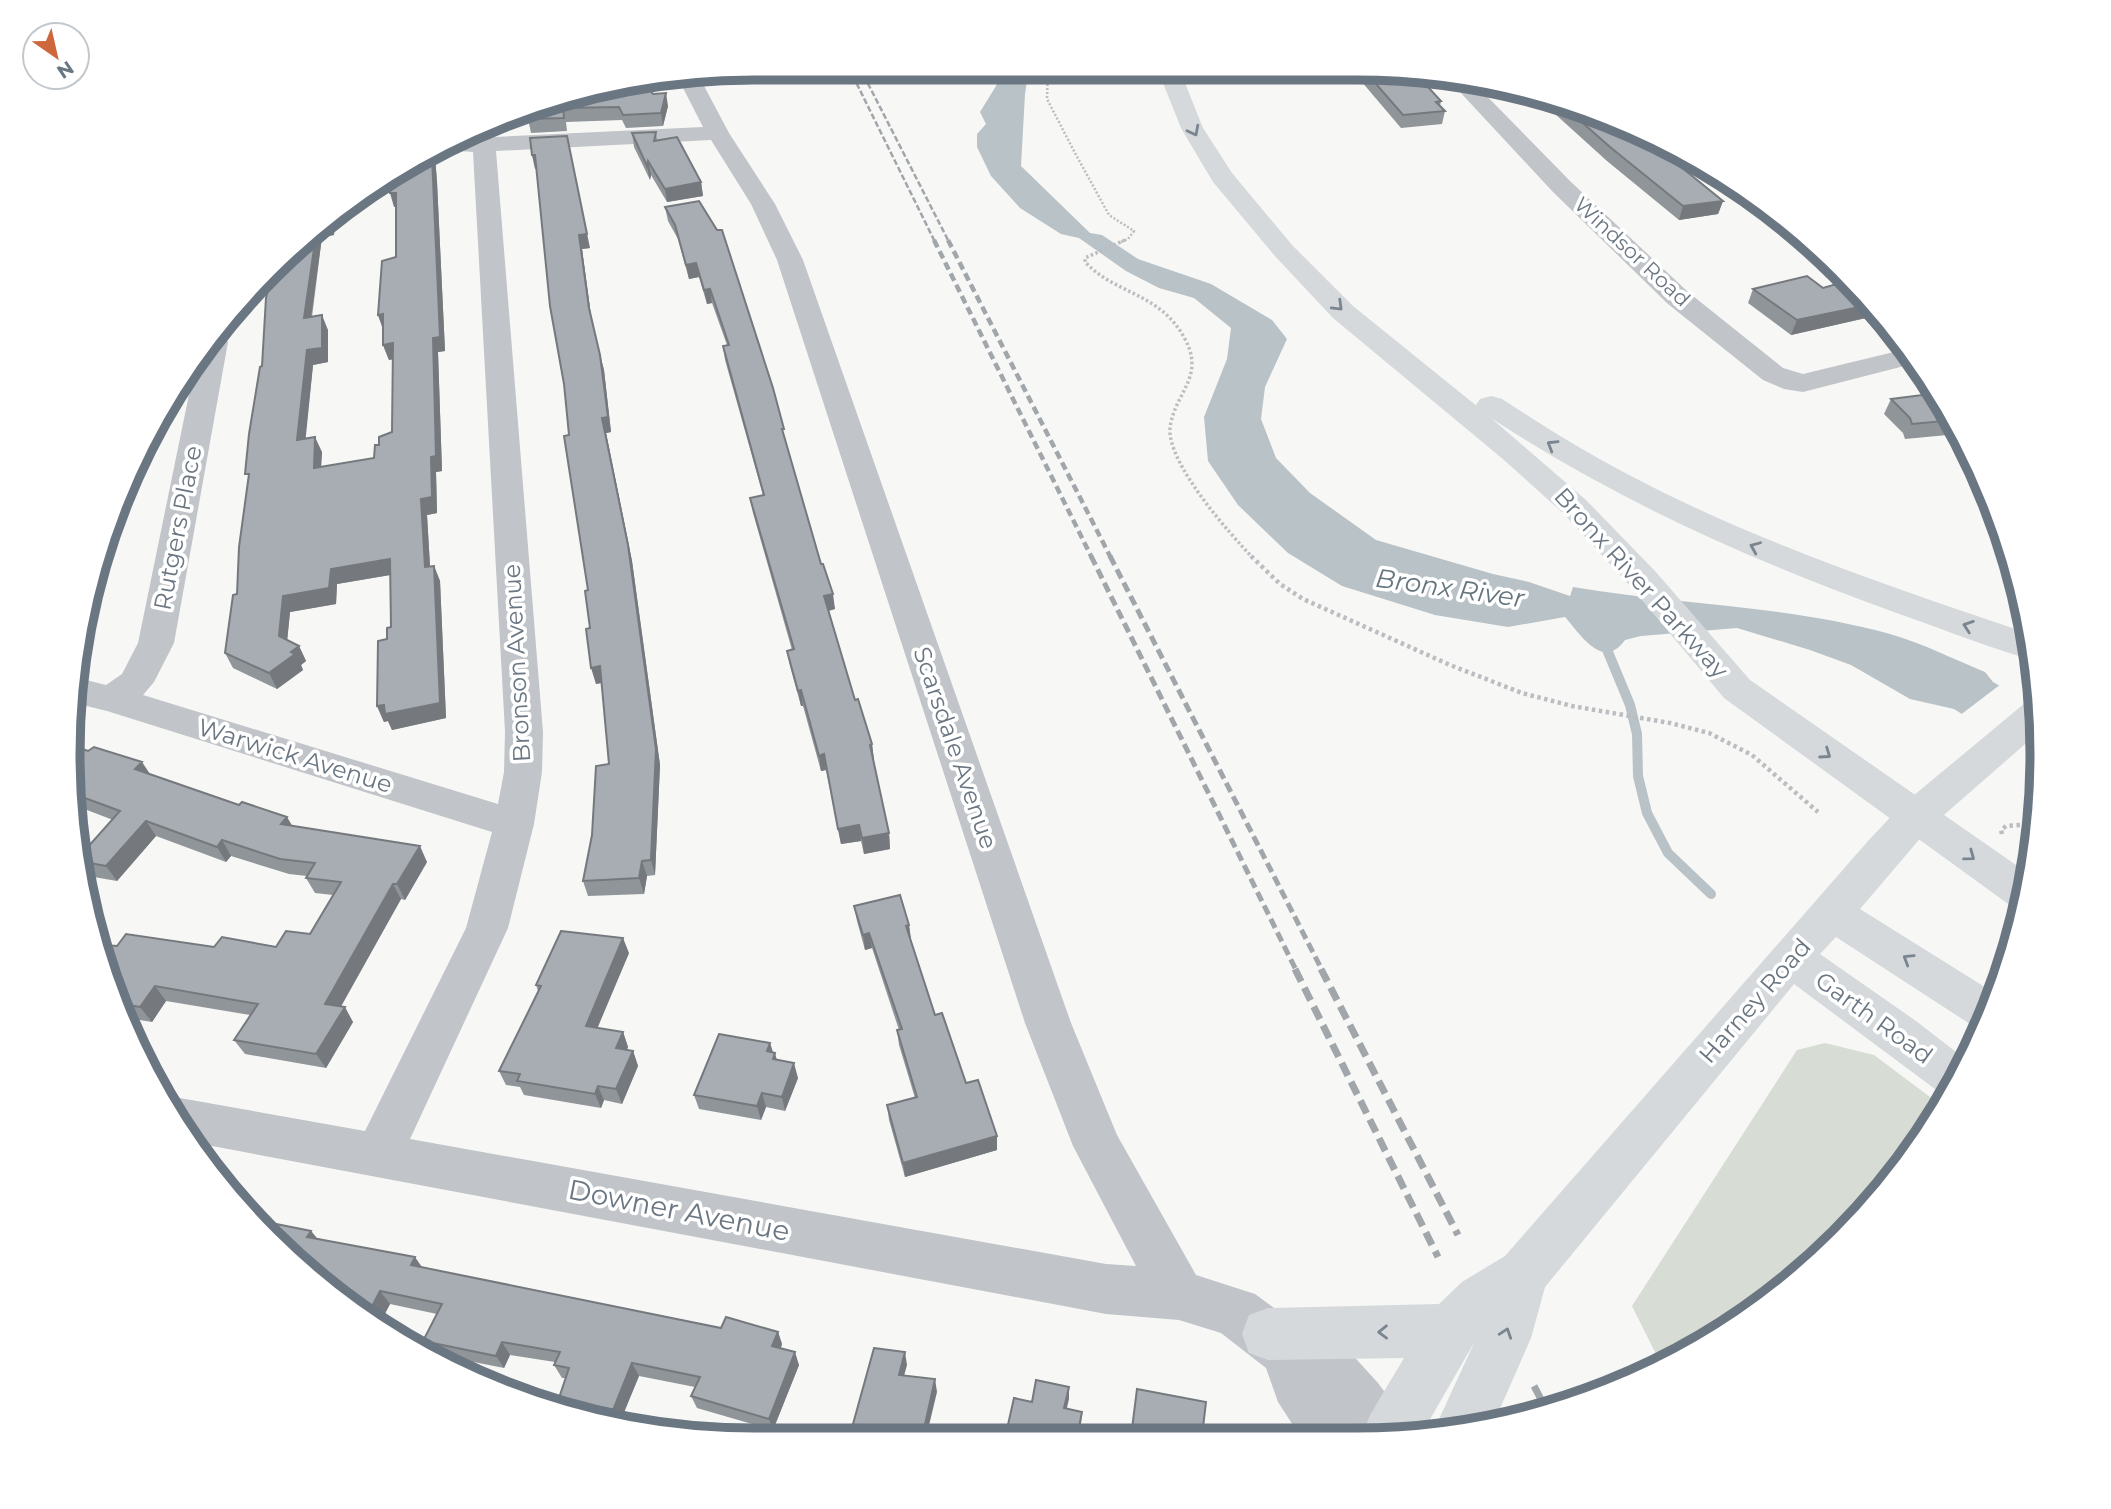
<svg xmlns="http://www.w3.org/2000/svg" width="2111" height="1509" font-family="Montserrat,sans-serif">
	<rect width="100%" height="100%" fill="#f7f7f5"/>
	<path fill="#d7dcd4" d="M1825 1043 1874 1055 1942 1106 1901 1172 1809 1270 1663 1368 1632 1306 1797 1050Z"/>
	<path fill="#b9c2c6" d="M1002 68H1029L1025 94 1021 166 1090 233 1102 235 1138 259 1211 284 1272 320 1287 339 1265 387 1261 419 1276 458 1310 493 1376 540 1493 574 1529 582 1570 596 1573 587C1678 605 1786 605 1890 634 1922 643 1953 659 1985 672L1993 682 2038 707 2040 763 1954 709 1910 699 1851 665 1810 650 1737 628 1641 636 1625 640C1603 671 1581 635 1565 617L1508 627 1435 615 1342 586 1288 553 1238 505 1208 461 1204 417 1227 359 1231 328 1194 298 1159 288 1126 271 1079 238 1061 234 1020 208 991 176 977 147V134L986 124 980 112 996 86Z"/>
	<path fill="#f7f7f5" d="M2001 684 2038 705 2040 766 1959 716Z"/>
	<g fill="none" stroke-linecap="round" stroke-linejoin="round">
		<path stroke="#b9c2c6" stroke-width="10" d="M1603 640 1630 705 1637 734 1638 776 1647 813 1668 853 1711 894"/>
		<path stroke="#bbbdc0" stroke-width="2.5" stroke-dasharray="2 2" stroke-linecap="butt" d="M1048 68 1047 99 1075 153 1109 215 1134 231 1128 239 1121 242"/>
		<path stroke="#bbbdc0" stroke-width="3.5" stroke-dasharray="2.5 2.5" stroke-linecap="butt" d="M1125 240 1085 258V262C1116 295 1160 292 1185 339 1206 378 1173 394 1170 429 1168 464 1229 533 1253 558"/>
		<g stroke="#bbbdc0" stroke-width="4.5" stroke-dasharray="3.5 3.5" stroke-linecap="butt">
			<path d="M1251 556 1280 584 1303 599 1450 665 1522 693 1572 706 1670 723 1709 733 1752 755 1818 812"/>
			<path d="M2002 834 2001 830 2006 826 2037 824"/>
		</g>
		<g fill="#c1c4c8" fill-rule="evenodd">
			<path d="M694 76 702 82 729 133 775 204 803 260 1071 1023 1117 1135 1196 1275 1255 1294 1308 1333 1348 1350 1378 1383 1402 1415 1410 1435 1300 1436 1278 1402 1266 1368 1221 1333 1179 1320 1106 1314 196 1143 169 1102 180 1098 365 1131 466 928 492 832 107 711 74 703V677L106 685 122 674 138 643 193 375 218 335 224 336 228 342 174 643 154 682 143 695 498 804 504 772 505 732 473 152 447 150 474 138 703 127 680 82 683 78ZM711 140 751 204 777 260 1025 1023 1073 1146 1136 1266 1106 1264 410 1139 508 928 534 824 542 772 543 732 496 151Z"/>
			<path d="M1446 77 1470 79 1571 182 1688 292 1783 368 1803 374 1906 349 1916 363 1803 392 1784 389 1763 380 1668 304 1553 192Z"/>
		</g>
		<path fill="#d5d9dc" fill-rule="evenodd" d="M2038 699 2039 732 1929 828 1860 909 1996 994 1983 1030 1973 1026 1836 937 1820 954 1916 1021 1969 1062 1947 1098 1794 984 1545 1287 1531 1338 1495 1420 1446 1435H1436L1434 1430 1475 1341 1421 1435H1362L1370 1415 1404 1358 1268 1360 1249 1353 1242 1334 1249 1315 1268 1308 1439 1304 1462 1282 1505 1256 1868 841 1901 806 2025 703Z"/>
		<path fill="#d5d9dc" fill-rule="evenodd" d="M1157 68H1179L1203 128 1232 173 1292 245 1353 306 1478 407 1476 405 1480 399 1491 396 1502 399C1543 426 1585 452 1629 475 1756 542 1894 588 2030 634L2036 659 2033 660C1989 648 1946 630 1902 615 1758 563 1620 503 1491 418L1586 500 1655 571 1750 680 2029 874 2023 910 2011 906 1724 698 1631 587 1564 514 1504 460 1333 318 1274 255 1213 182 1181 128Z"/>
		<g stroke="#a1a6ab" stroke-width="2.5" stroke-dasharray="6 2.5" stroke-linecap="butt">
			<path d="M849 68 935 242"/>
			<path d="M860 68 949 242"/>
		</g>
		<g stroke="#a1a6ab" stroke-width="4.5" stroke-dasharray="8 4.5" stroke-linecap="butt">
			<path d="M934 240 1092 558"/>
			<path d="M948 240 1111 558"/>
		</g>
		<g stroke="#a1a6ab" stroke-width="5" stroke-dasharray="10 5" stroke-linecap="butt">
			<path d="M1091 556 1296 970"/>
			<path d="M1110 556 1322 970"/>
		</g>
		<g stroke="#a1a6ab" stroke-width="7" stroke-dasharray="14 7" stroke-linecap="butt">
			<path d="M1295 969 1438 1257"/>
			<path d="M1321 969 1458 1235"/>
			<path d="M1534 1386 1544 1405"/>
		</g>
	</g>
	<g fill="#90959a">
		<path d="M1350 68 1416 74 1441 101 1440 106 1445 111 1442 124 1401 128Z"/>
		<path d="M653 94 668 106 663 126 626 128 622 120 566 122 567 131 531 133 527 114Z"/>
		<path d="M1533 94 1619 120 1723 201 1718 214 1679 220 1607 161Z"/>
		<path d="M656 132 657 140 701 182 703 196 667 202 651 175 650 180 634 147 632 133Z"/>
		<path d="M532 155 590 248 582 249 592 323 604 370 611 432 606 433 632 561 660 765 655 875 647 876 644 894 588 896 583 881 609 764 602 683 596 684 590 628 588 590 564 384 536 168Z"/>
		<path d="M435 156 437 182 445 351 438 352 442 471 436 472 437 513 427 515 430 566H434L440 581 446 718 392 730 388 721 384 722 377 706 387 639 391 627 390 575 337 584 336 604 290 612 287 641 299 646 306 661 301 665 303 670 277 689 233 668 225 653 237 594 248 481 262 366 275 271 335 218 334 235 322 237 312 317 328 330V362L313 365 305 439 322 452 321 467 374 458 379 445 392 432 393 359 389 360 383 345V329L378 315 396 257V207H394Z"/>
		<path d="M699 201 786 444 821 564 835 609 829 611 855 700 872 744 874 760H873L889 833 890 849 864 854 861 841 841 844 826 770 821 771 803 706H801L790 666 787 651 792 650 753 513 750 498 763 495 725 360 723 346 727 345 712 303 707 304 699 277 689 279 678 239 668 221 665 207Z"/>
		<path d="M1823 288 1872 302 1880 313 1879 315 1791 335 1748 303 1753 289Z"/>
		<path d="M1891 399 1951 411 1960 432 1958 434 1905 439 1903 433 1884 414Z"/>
		<path d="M74 746 293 826 427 862 405 900 401 899 341 1006 353 1022 326 1068 245 1054 234 1040 250 1015 166 1001 152 1022 127 1018 105 945 117 946 276 947 310 934 333 895 315 893 306 878 307 876 289 874 231 856 226 862 156 836 117 881 88 876 81 866 78 858 113 820 74 805Z"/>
		<path d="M854 906 909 925 911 940 935 1015 997 1150 905 1177 889 1120 887 1105 915 1098 899 1045 897 1030H899L872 948 865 950 857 921Z"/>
		<path d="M629 953 597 1028 623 1032 628 1047 627 1050 633 1051 638 1066 622 1104 604 1100 601 1108 524 1095 520 1087 506 1085 499 1071 538 991 536 985Z"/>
		<path d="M770 1043 773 1052 777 1060 798 1078 785 1111 766 1107 761 1120 699 1109 694 1095Z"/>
		<path d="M311 1231 317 1238 422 1267 721 1328 778 1332 782 1344 781 1348 799 1365 773 1430 697 1408 691 1396 695 1387 639 1376 620 1422 566 1411 559 1398 566 1378H562L554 1365 555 1362 510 1355 504 1368 433 1354 423 1341 437 1314 390 1304 379 1325 337 1299Z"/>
	</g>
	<g fill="#75797d">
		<path d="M666 93 668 106 663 126 661 113Z"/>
		<path d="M570 150 590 248 582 249 592 323 589 308 579 235Z"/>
		<path d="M532 155H535L538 168 535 169Z"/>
		<path d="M435 156 437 182 445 351 438 352 442 471 436 472 437 513 427 515 431 583 425 567 421 499 431 457 433 338 432 157Z"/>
		<path d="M648 161 651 175 650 180 647 166Z"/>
		<path d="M701 182 703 196 667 202 665 189Z"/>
		<path d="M390 193H396L401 206 394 207Z"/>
		<path d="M1723 201 1718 214 1679 220 1683 206Z"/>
		<path d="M335 218 334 235 322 237 309 332 304 318 316 235Z"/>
		<path d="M696 263 699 277 689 279 686 265Z"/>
		<path d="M710 289 712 303 707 304 704 290Z"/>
		<path d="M1874 304 1880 313 1879 315 1791 335 1797 320Z"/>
		<path d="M383 314V329L378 315Z"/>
		<path d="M322 315 328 330V362L313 365 304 455 297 440 307 350Z"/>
		<path d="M393 343 399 358 389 360 383 345Z"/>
		<path d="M600 355 604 370 611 432 606 433 632 561 660 765 655 875 651 860 602 418Z"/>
		<path d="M315 437 322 452 320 483 314 468Z"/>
		<path d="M390 559 396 574 337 584 336 604 290 612 286 652 279 636 283 596 331 569Z"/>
		<path d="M434 566 440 581 446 718 392 730 388 721 384 722 377 706 384 705Z"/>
		<path d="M833 594 835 609 826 611 824 596Z"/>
		<path d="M299 646 306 661 301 665 303 670 277 689 269 673 291 652Z"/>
		<path d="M600 666 605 682 596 684 591 668Z"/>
		<path d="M801 690 803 706H801L798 691Z"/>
		<path d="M872 744 874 760H872L870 745Z"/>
		<path d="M824 754 826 770 821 771 819 756Z"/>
		<path d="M142 762 152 777 135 769Z"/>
		<path d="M287 817 296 832 281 824Z"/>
		<path d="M146 821 156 836 117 881 106 866Z"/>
		<path d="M859 825 861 841 841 844 838 829Z"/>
		<path d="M889 833 890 849 864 854 862 838Z"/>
		<path d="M222 840 231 856 226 862 217 847Z"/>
		<path d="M420 846 427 862 405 900 397 884Z"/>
		<path d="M642 861 647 876 644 894 639 878Z"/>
		<path d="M393 884 401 899 334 1019 325 1004Z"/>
		<path d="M909 925 911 940 908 941 906 926Z"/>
		<path d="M869 933 872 948 865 950 863 935Z"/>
		<path d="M623 938 629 953 592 1041 586 1026Z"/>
		<path d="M155 986 166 1001 152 1022 140 1007Z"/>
		<path d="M345 1007 353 1022 326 1068 316 1054Z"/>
		<path d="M623 1032 628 1047 621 1062 616 1048Z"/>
		<path d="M770 1043 774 1057 775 1053 779 1068 767 1051Z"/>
		<path d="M633 1051 638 1066 622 1104 616 1089Z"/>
		<path d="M794 1063 798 1078 785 1111 782 1097Z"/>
		<path d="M598 1086 604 1100 601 1108 595 1094Z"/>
		<path d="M762 1093 766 1107 761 1120 757 1106Z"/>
		<path d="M997 1136V1150L905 1177 903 1163Z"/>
		<path d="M311 1231 321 1244 307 1237Z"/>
		<path d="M415 1257 424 1270 411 1265Z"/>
		<path d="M380 1291 390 1304 379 1325 369 1319 367 1316Z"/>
		<path d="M778 1332 782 1344 776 1359 772 1346Z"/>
		<path d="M502 1342 510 1355 504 1368 496 1356Z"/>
		<path d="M795 1352 799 1365 773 1430 769 1419Z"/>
		<path d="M905 1352 907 1365 901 1387 899 1375Z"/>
		<path d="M632 1363 639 1376 620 1422 613 1410Z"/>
		<path d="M935 1379 937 1392 926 1438H922Z"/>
		<path d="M1069 1387V1399L1064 1420V1408Z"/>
		<path d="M1082 1412 1081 1424 1079 1437H1077Z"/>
	</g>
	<g fill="#a7adb3" stroke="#75797d" stroke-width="2">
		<path d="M1363 69 1416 74 1441 101 1436 102 1445 111 1403 115Z"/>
		<path d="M645 83 653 94 666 93 661 113 623 115 619 107 563 108 564 118 528 119 527 114 577 92Z"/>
		<path d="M1559 102 1619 120 1633 128 1723 201 1683 206 1610 147Z"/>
		<path d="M656 132 654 141 677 137 701 182 665 189 648 161 647 166 632 133Z"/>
		<path d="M567 136 587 234 579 235 589 308 600 355 608 417 602 418 628 545 656 749 651 860 642 861 639 878 583 881 592 835 596 766 609 764 600 666 591 668 586 629 590 628 585 591 588 590 564 436 569 435 564 384 550 306 535 155H532L530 138Z"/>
		<path d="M432 157 440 337 433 338 436 456 431 457 432 497 421 499 425 567 434 566 440 703 385 714 384 705 377 706 378 641 387 639V628L391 627 390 559 331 569 329 588 283 596 279 636 299 646 291 652 295 654 269 673 225 653 233 595 237 594 239 547 249 474H245L249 434 260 367 262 366 266 298 272 272 316 235 304 318 322 315V348L307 350 297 440 315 437 314 468 374 458 375 445H379V437L392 432 393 343 383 345V314L378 315 382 261 396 257V193H390L389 177Z"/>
		<path d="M699 201 717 230H722L773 388 784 429H782L821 564H823L833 594 824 596 855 700 858 699 872 744 870 745 889 833 862 838 859 825 838 829 824 754 819 756 801 690 798 691 787 651 794 649 750 498 764 495 723 346 729 345 710 289 704 290 696 263 686 265 675 225 665 207Z"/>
		<path d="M1807 276 1823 288 1847 281 1874 304 1797 320 1753 289Z"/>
		<path d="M1938 393 1951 411 1955 420 1912 424 1910 418 1891 399Z"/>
		<path d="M74 746 88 751 94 747 142 762 135 769 239 805 242 802 287 817 281 824 420 846 397 884H393L325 1004 345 1007 316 1054 234 1040 258 1004 155 986 140 1007 123 1004 105 945 117 946 126 934 214 947 222 937 276 947 286 931 310 934 341 882 306 878 315 863 280 859 222 840 217 847 146 821 106 866 79 861 78 858 120 811 74 794Z"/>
		<path d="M900 895 909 925 906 926 935 1015 942 1013 966 1083 978 1080 997 1136 903 1163 887 1105 917 1097 897 1030 902 1029 869 933 863 935 854 906Z"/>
		<path d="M561 931 623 938 586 1026 623 1032 616 1048 633 1051 616 1089 598 1086 595 1094 517 1081 520 1074 499 1071 541 986 536 985Z"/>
		<path d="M719 1034 770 1043 767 1051 775 1053 773 1059 794 1063 782 1097 762 1093 757 1106 694 1095Z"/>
		<path d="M251 1219 311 1231 307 1237 415 1257 411 1265 721 1328 726 1317 778 1332 772 1346 795 1352 769 1419 691 1396 700 1377 632 1363 613 1410 559 1398 569 1368 554 1365 560 1352 502 1342 496 1356 423 1341 442 1304 380 1291 367 1316H364L337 1299Z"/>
		<path d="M874 1348 905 1352 899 1375 935 1379 922 1438H858V1436L850 1435Z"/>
		<path d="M1036 1380 1069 1387 1064 1408 1082 1412 1077 1437 1005 1438 1014 1398 1032 1402Z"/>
		<path d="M1137 1389 1206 1402 1202 1436 1131 1437Z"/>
	</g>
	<defs><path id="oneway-chevron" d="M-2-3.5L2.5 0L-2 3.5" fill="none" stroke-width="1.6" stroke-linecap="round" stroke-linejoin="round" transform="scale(1.75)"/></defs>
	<g stroke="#7a8590">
		<use href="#oneway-chevron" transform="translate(1194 131) rotate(63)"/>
		<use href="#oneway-chevron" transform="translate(1338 306) rotate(44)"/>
		<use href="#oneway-chevron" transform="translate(1552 445) rotate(-149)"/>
		<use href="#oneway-chevron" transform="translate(1755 547) rotate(-157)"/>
		<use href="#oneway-chevron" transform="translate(1968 626) rotate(-161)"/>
		<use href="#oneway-chevron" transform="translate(1826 754) rotate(35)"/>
		<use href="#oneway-chevron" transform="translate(1970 856) rotate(36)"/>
		<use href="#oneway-chevron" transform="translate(1908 959) rotate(-148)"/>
		<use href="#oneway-chevron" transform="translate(1383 1332) rotate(179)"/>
		<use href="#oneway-chevron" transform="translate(1506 1333) rotate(-71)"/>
	</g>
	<g text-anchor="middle" stroke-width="7" stroke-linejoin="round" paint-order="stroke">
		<g font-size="21" fill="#6a7682" stroke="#fff">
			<text transform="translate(1632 252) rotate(43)" y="7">Windsor Road</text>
		</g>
		<g font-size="24" fill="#6a7682" stroke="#fff">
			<text transform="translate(178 528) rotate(-79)" y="8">Rutgers Place</text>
			<text transform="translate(1641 583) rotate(48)" y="8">Bronx River Parkway</text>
			<text transform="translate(517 663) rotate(-93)" y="8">Bronson Avenue</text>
			<text transform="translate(955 748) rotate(71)" y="8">Scarsdale Avenue</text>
			<text transform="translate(295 756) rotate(17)" y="8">Warwick Avenue</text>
			<text transform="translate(1755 1001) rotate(-49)" y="8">Harney Road</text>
			<text transform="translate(1874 1018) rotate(36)" y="8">Garth Road</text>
		</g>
		<g font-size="26" font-style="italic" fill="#66767e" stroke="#fff">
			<text transform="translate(1450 588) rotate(8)" y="9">Bronx River</text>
		</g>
		<g font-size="28" fill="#6a7682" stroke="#fff">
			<text transform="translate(679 1210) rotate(11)" y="10">Downer Avenue</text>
		</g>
	</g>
	<path d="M0 0H2111V1509H0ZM754 80H1356A674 674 0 0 1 2030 754V754A674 674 0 0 1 1356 1428H754A674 674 0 0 1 80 754V754A674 674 0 0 1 754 80Z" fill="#fff" fill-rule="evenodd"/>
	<path fill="none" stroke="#6a7682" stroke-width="9" d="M754 80H1356A674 674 0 0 1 2030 754V754A674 674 0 0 1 1356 1428H754A674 674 0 0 1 80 754V754A674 674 0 0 1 754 80Z"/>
	<g transform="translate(56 56) rotate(146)"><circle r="33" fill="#ffffff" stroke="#c3c8cd" stroke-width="2"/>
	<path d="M0-5L12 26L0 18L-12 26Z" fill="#cf673d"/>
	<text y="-10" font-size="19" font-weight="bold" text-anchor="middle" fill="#6a7682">N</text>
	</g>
</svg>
